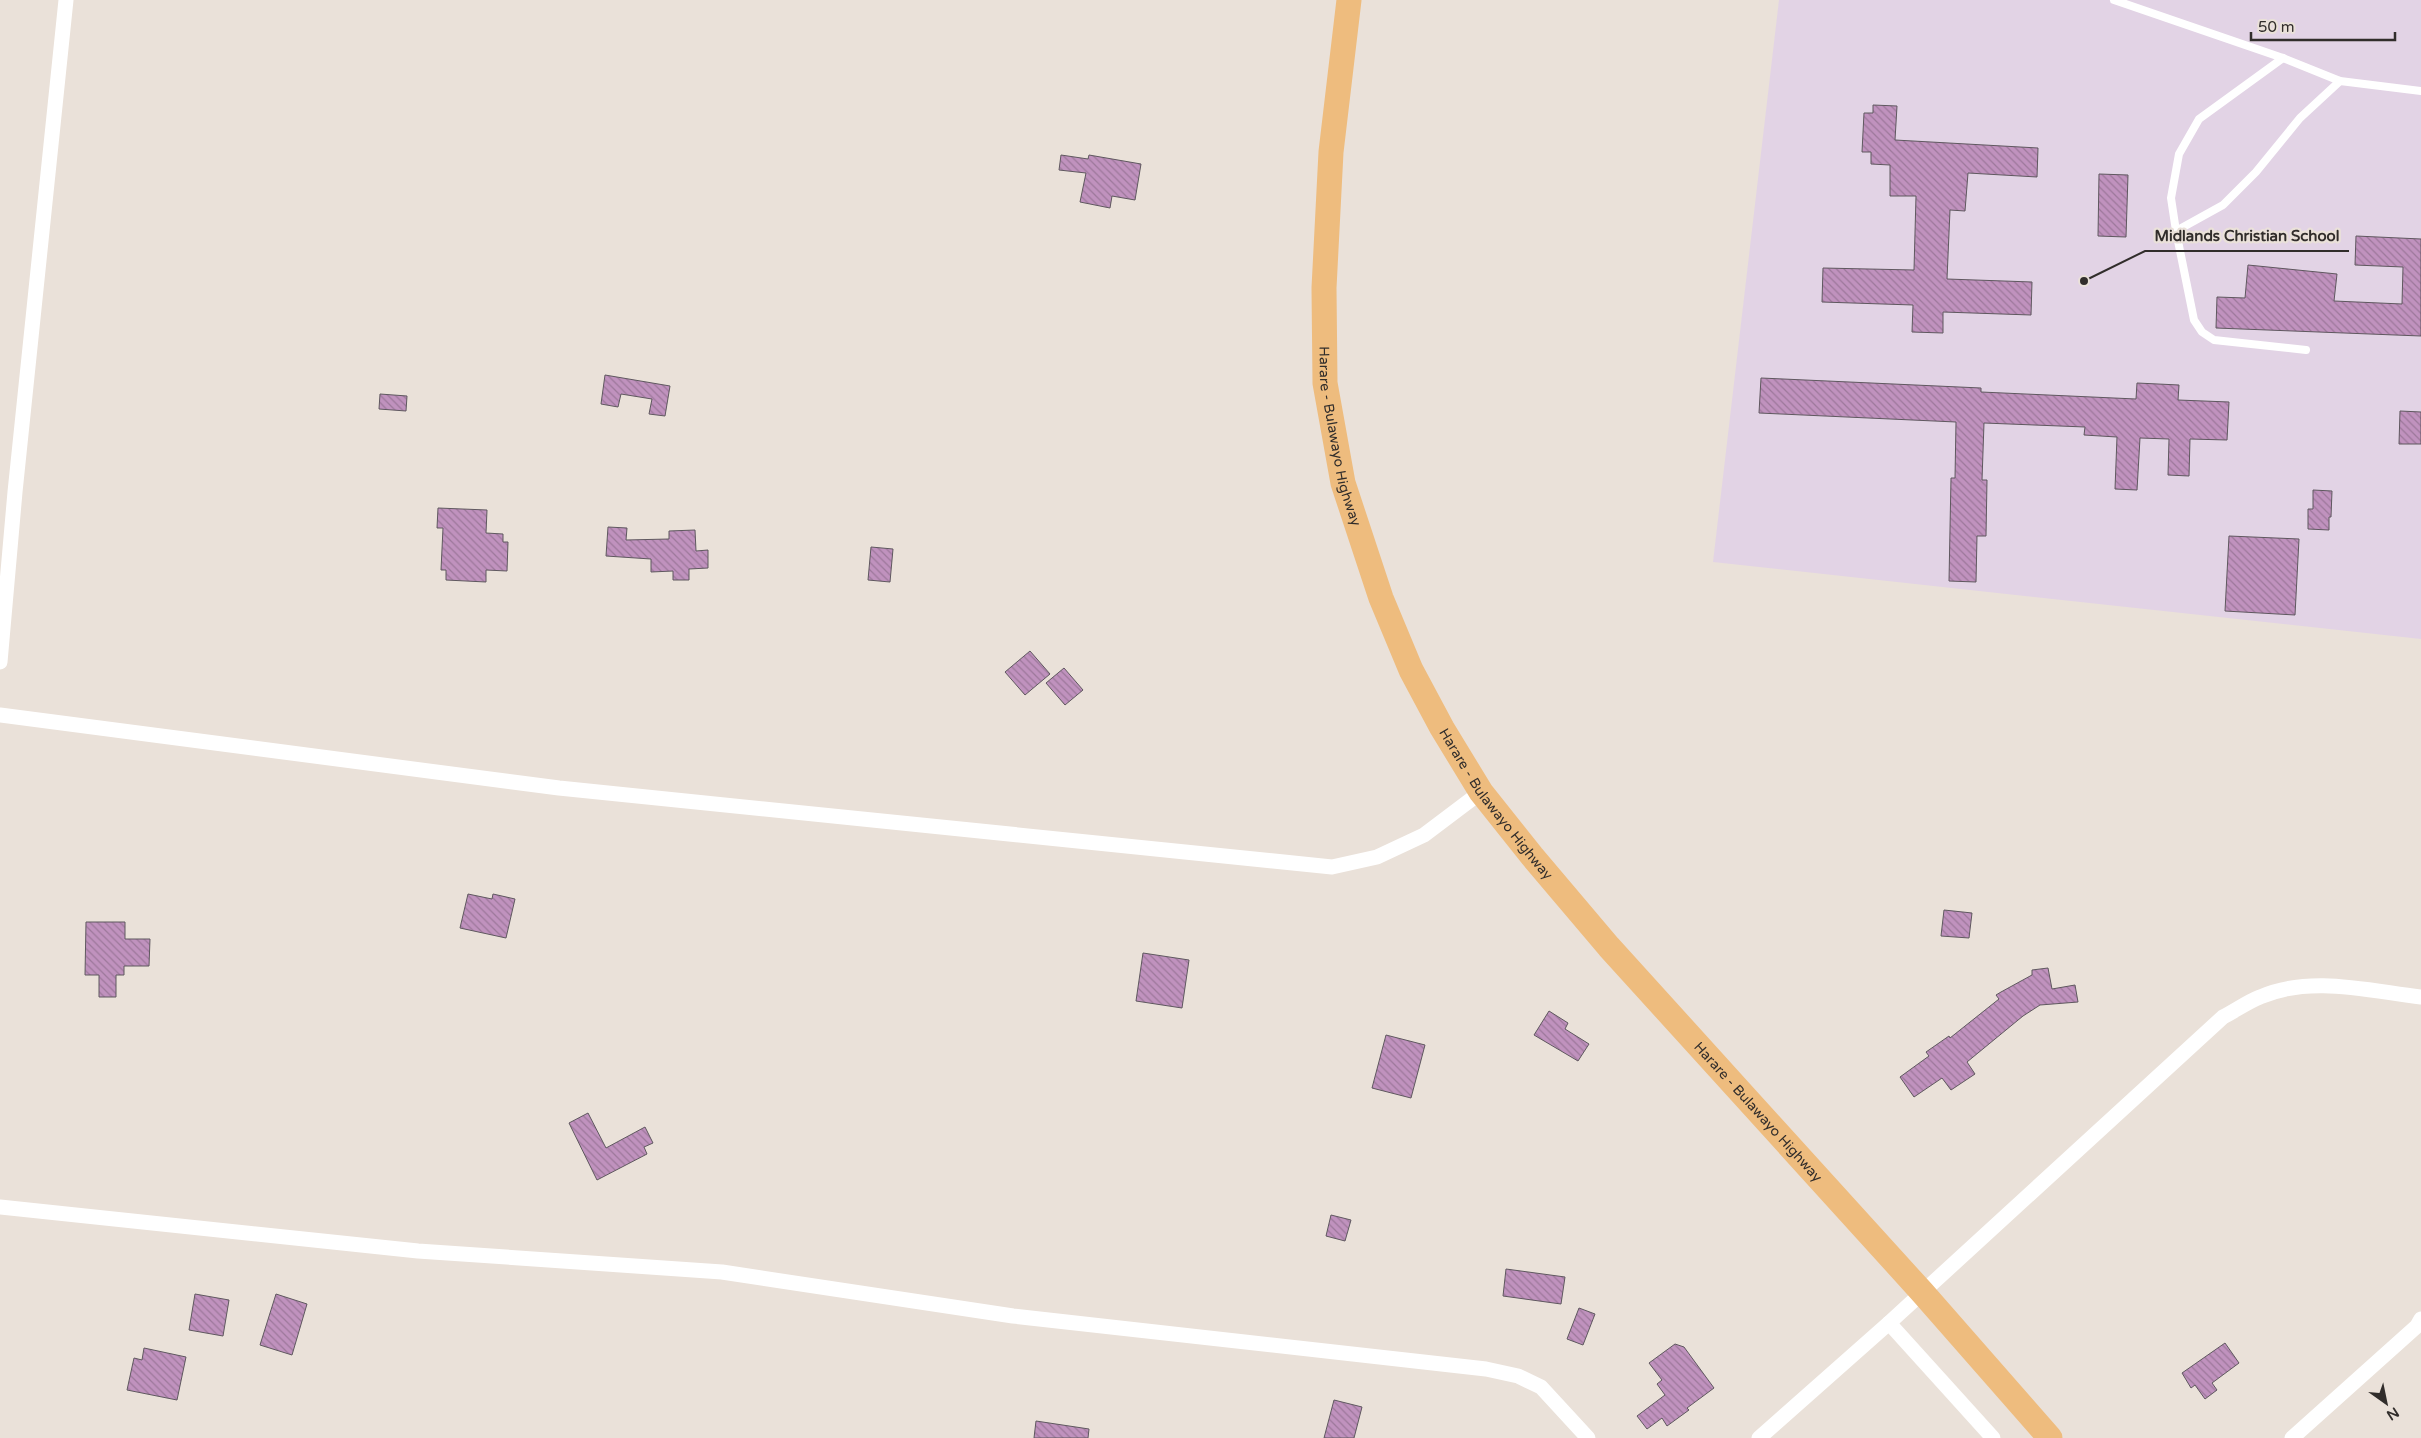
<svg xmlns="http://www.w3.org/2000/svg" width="2421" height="1438" font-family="'Varela Round',sans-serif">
	<defs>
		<pattern id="building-back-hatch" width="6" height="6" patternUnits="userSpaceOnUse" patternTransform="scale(1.25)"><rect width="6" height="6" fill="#c092be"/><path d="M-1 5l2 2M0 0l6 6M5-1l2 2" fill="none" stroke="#9d789b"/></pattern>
	</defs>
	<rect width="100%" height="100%" fill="#eae1d9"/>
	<path fill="#e2d3e5" d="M1779 0H2421V639L1713 562Z"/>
	<g fill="url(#building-back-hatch)" stroke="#5f585f">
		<path d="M1873 105 1897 106 1895 140 2038 148 2037 177 1968 173 1965 211 1950 210 1947 279 2032 282 2031 315 1943 312V333L1912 332 1913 305 1822 302 1823 268 1914 270 1916 196H1890V165L1871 164V152H1862L1864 113H1873Z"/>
		<path d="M1061 155 1088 159 1089 155 1141 164 1135 200 1112 196 1110 208 1080 202 1086 173 1059 170Z"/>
		<path d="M2099 174 2128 175 2126 237 2098 236Z"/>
		<path d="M2356 236 2421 239V336L2216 328 2217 297 2245 298 2248 265 2337 274 2334 301 2402 304 2403 267 2355 265Z"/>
		<path d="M605 375 670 386 665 416 649 414 652 399 621 394 618 407 601 404Z"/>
		<path d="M1761 378 1981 388V392L2136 399 2137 383 2179 385 2178 400 2229 402 2227 440 2190 439 2189 476 2168 475 2169 439 2140 438 2137 490 2115 489 2117 437 2084 435 2085 427 1984 423 1982 480H1987L1986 536H1977L1976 582 1949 581 1951 478H1955L1956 422 1759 413Z"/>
		<path d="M380 394 407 396 406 411 379 409Z"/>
		<path d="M2400 411 2421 412V444H2399Z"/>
		<path d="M2313 490 2332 491 2331 517H2329V530L2308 529V509H2313Z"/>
		<path d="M438 508 487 510 486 533 503 534V542H508L507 571 486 570V582L446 580V570H441L443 528H437Z"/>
		<path d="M608 527 627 528 626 540 669 539V531L695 530 696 551 708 550V568L689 569V580H673V571L651 572V559L606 556Z"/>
		<path d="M2229 536 2299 539 2295 615 2225 611Z"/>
		<path d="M871 547 893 549 890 582 868 580Z"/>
		<path d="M1030 651 1050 674 1025 695 1005 672Z"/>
		<path d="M1064 668 1083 690 1065 705 1046 683Z"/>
		<path d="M468 894 492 899 493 894 515 899 506 938 460 928Z"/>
		<path d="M1944 910 1972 913 1969 938 1941 936Z"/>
		<path d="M86 922H125V939H150L149 966H124V975H116V997H99V975H85Z"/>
		<path d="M1143 953 1189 960 1182 1008 1136 1001Z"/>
		<path d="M2048 968 2052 989 2075 985 2078 1002 2040 1005 2023 1016 1967 1062 1975 1074 1951 1090 1942 1078 1914 1097 1900 1077 1929 1056 1926 1052 1949 1036 1950 1038 1999 999 1996 995 2001 992 2032 975V970Z"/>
		<path d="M1549 1011 1568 1023 1565 1029 1589 1044 1578 1061 1534 1035Z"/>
		<path d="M1386 1035 1425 1045 1411 1098 1372 1088Z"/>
		<path d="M588 1113 606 1148 645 1127 653 1143 644 1147 647 1154 597 1180 569 1123Z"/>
		<path d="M1331 1215 1351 1220 1345 1241 1326 1236Z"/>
		<path d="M1506 1269 1565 1277 1561 1304 1503 1296Z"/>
		<path d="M195 1294 229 1300 223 1336 189 1330Z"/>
		<path d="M276 1294 307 1304 292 1355 260 1345Z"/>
		<path d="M1579 1308 1595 1314 1583 1345 1567 1339Z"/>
		<path d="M2225 1343 2239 1363 2212 1383 2217 1390 2205 1399 2195 1385 2191 1388 2182 1373Z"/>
		<path d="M1675 1344 1684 1347 1714 1388 1687 1408 1689 1410 1667 1426 1662 1418 1647 1429 1637 1416 1665 1395 1657 1384 1662 1380 1649 1363Z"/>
		<path d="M144 1348 186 1357 177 1400 127 1390 134 1358 142 1360Z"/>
		<path d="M1334 1400 1362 1407 1354 1438H1324Z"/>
		<path d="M1036 1421 1089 1429 1088 1438H1034Z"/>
	</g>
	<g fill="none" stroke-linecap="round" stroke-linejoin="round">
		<g stroke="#fff" stroke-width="8">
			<path d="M2114 0 2283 58 2340 81 2421 91"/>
			<path d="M2283 58 2199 119 2179 154 2171 198 2176 231 2223 205 2256 172 2300 118 2340 81"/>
			<path d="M2176 231 2194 320 2202 332 2214 340 2306 350"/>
		</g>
		<g stroke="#fff" stroke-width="15">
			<path d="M0 662 15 492 66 0"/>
			<path d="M0 715 559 788 1332 867 1377 857 1424 835 1481 792"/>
			<path d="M0 1207 418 1251 722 1272 1013 1316 1486 1369 1518 1376 1541 1387 1588 1438"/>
			<path d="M1889 1323 1993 1438"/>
			<path d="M1759 1438 1889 1323 2223 1017C2235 1011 2247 1002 2260 997 2310 975 2369 991 2421 997"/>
			<path d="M2292 1438 2417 1326 2421 1319"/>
		</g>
		<path stroke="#eebc7e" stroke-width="25" id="s1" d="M1349 0 1331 152 1324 288 1325 383 1343 483 1381 598 1411 670 1442 728 1481 792 1532 856 1609 947 1922 1292 2050 1438"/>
	</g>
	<g text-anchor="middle" stroke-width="4.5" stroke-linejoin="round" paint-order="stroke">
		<g font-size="14" fill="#312d2b" stroke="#eae1d9">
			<text dy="5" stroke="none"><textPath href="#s1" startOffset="439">Harare - Bulawayo Highway</textPath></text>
			<text dy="5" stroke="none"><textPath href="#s1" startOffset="844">Harare - Bulawayo Highway</textPath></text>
			<text dy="5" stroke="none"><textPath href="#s1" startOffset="1249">Harare - Bulawayo Highway</textPath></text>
		</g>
	</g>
	<path fill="none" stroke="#312d2b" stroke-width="2" d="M2084 281L2145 251H2349"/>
	<circle fill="#312d2b" stroke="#eae1d9" stroke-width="2" cx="2084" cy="281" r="5"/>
	<g font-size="15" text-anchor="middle" font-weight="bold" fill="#312d2b" stroke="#eae1d9" stroke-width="4.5" stroke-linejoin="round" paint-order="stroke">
		<text x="2247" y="241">Midlands Christian School</text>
	</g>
	<g transform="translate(2386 1403) rotate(147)" stroke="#eae1d9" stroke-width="4" paint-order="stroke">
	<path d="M0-4L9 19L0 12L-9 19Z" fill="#312d2b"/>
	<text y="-8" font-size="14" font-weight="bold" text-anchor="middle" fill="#312d2b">N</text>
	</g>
	<path d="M2251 32v8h144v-8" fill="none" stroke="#312d2b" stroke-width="2.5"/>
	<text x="2258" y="32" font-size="15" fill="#312d2b" stroke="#eae1d9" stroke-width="4" paint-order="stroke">50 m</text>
</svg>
